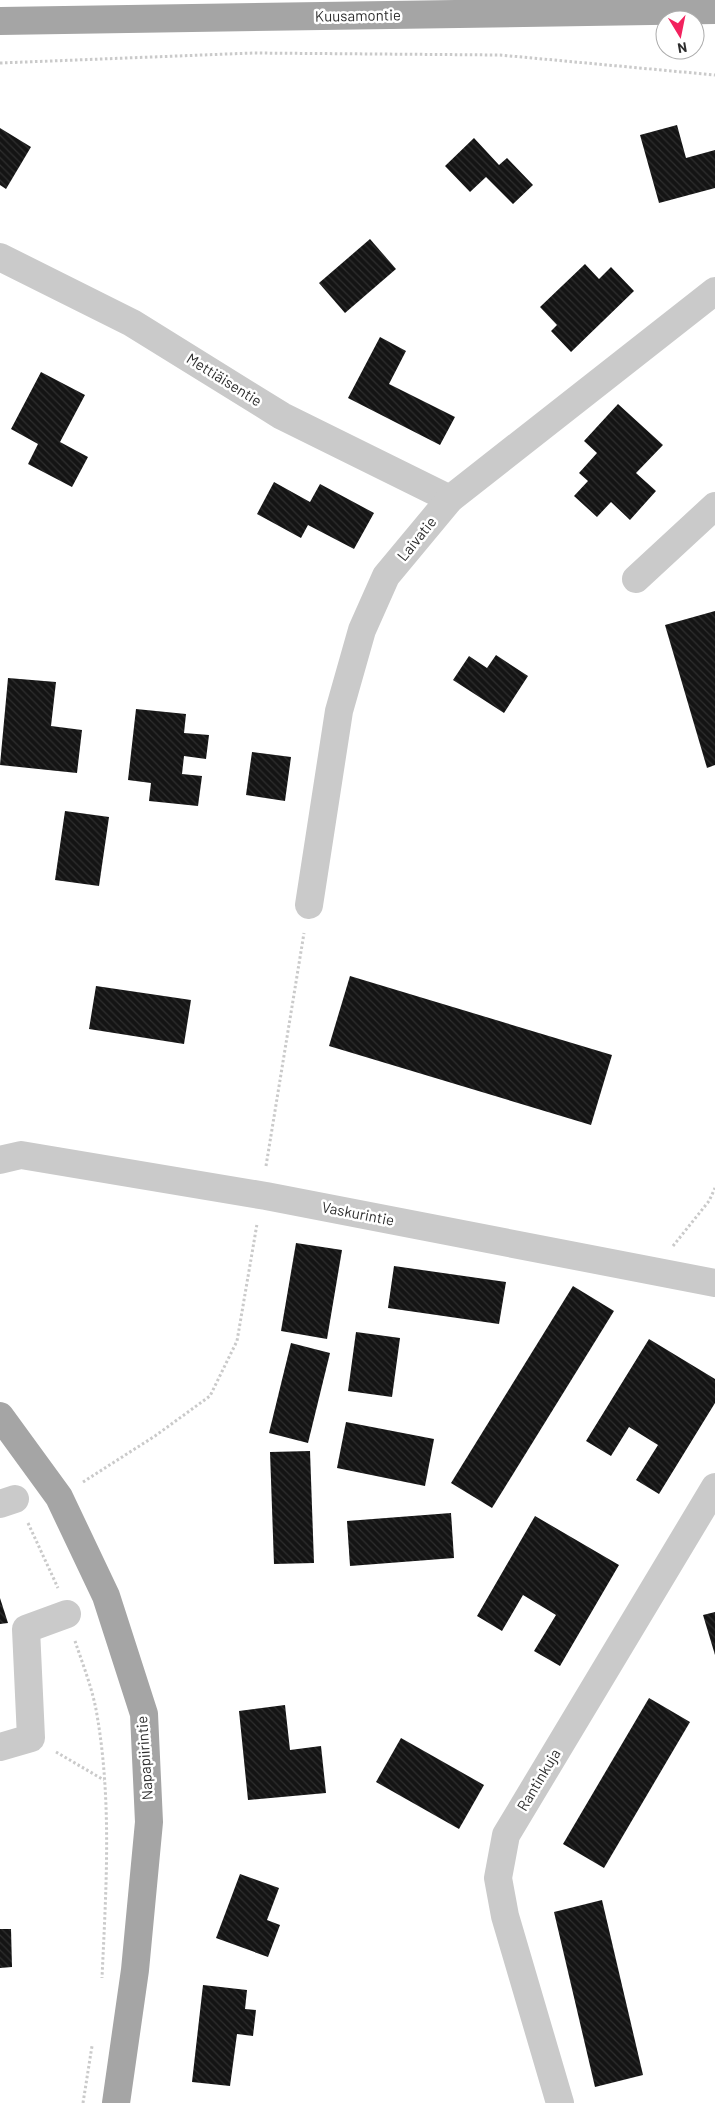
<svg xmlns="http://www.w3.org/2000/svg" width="715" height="2103" font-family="Barlow,sans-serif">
	<defs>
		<pattern id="building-back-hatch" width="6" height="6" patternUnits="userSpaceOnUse" patternTransform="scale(1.25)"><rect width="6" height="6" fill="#141414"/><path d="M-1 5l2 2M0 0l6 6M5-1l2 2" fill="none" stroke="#2e2e2e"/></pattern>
	</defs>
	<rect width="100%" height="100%" fill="#fff"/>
	<g fill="url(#building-back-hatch)">
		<path d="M677 125 686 158 715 150V188L659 203 640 135Z"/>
		<path d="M0 128 31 147 6 189 0 185Z"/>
		<path d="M474 138 499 165 507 158 533 185 513 204 486 177 470 192 445 166Z"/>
		<path d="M370 239 396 269 345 313 319 283Z"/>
		<path d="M585 264 599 279 611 267 634 291 571 352 551 331 557 325 540 307Z"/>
		<path d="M380 337 406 351 389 384 455 417 440 445 348 398Z"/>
		<path d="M41 372 85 395 60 442 88 457 72 487 28 464 38 444 11 429Z"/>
		<path d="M618 404 663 445 636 473 656 491 630 520 611 502 597 517 574 496 588 481 579 473 597 453 584 441Z"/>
		<path d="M274 482 310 502 320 484 374 513 354 549 308 525 301 538 257 514Z"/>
		<path d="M715 611V765L707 768 665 625Z"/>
		<path d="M496 655 528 676 504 713 453 680 469 656 487 668Z"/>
		<path d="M8 678 56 682 51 726 82 730 77 773 0 765Z"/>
		<path d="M136 709 186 714 184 733 209 735 206 759 184 756 182 774 202 776 198 806 149 801 151 783 128 780Z"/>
		<path d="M252 752 291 757 285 801 246 795Z"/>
		<path d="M65 811 109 817 99 886 55 880Z"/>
		<path d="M350 976 612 1055 591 1125 329 1046Z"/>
		<path d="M96 986 191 1000 184 1044 89 1029Z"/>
		<path d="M296 1243 342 1250 327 1339 281 1331Z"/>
		<path d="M394 1266 506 1282 499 1324 388 1308Z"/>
		<path d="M573 1286 614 1311 492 1508 451 1483Z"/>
		<path d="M356 1332 400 1338 392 1397 348 1391Z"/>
		<path d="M649 1339 715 1379V1403L659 1494 636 1480 658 1445 629 1427 611 1456 586 1441Z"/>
		<path d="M291 1343 330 1353 308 1443 269 1433Z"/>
		<path d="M346 1422 434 1439 425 1486 337 1468Z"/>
		<path d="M310 1451 314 1563 274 1564 270 1452Z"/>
		<path d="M451 1513 454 1558 350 1566 347 1521Z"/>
		<path d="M535 1516 619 1565 560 1666 534 1651 556 1615 523 1595 502 1631 477 1616Z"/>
		<path d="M0 1598 8 1623 0 1624Z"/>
		<path d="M715 1612V1655L703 1615Z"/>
		<path d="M649 1698 690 1722 604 1868 563 1844Z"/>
		<path d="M285 1705 290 1750 321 1746 326 1793 248 1800 239 1711Z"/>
		<path d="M401 1738 484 1785 459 1829 376 1782Z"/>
		<path d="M240 1874 279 1888 267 1920 280 1925 268 1957 216 1938Z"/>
		<path d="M602 1900 643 2075 595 2087 554 1912Z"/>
		<path d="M0 1929H11L12 1967 0 1968Z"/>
		<path d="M203 1985 247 1990 245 2009 256 2010 253 2036 237 2034 230 2086 192 2082Z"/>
	</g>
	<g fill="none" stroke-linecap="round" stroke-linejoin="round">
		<g stroke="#cacaca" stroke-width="3" stroke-dasharray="2.5 2.5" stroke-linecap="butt">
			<path d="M0 63 253 53 500 55 715 75"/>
			<path d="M266 1166 304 933"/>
			<path d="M673 1246 709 1201 715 1188"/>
			<path d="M83 1482 155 1436 210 1396 237 1341 257 1224"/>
			<path d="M28 1523 58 1588"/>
			<path d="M75 1641C83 1665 93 1690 97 1715 112 1802 106 1890 102 1978"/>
			<path d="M56 1752 104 1780"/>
			<path d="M83 2103 92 2046"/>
		</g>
		<g stroke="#cacaca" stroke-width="28">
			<path d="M0 257 132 323 282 416 450 499"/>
			<path d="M636 579 715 506"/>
			<path d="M309 905 339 711 362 630 386 576 450 499 715 291"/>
			<path d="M0 1160 21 1155 266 1196 715 1283"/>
			<path d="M0 1504 15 1499"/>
			<path d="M0 1747 31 1738 26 1629 67 1614"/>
			<path d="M560 2103 505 1916 498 1878 506 1835 715 1487"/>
		</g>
		<g stroke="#a5a5a5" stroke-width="28">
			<path d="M0 21 715 10"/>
			<path d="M0 1416 59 1497 106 1596 144 1714 149 1822 135 1970 116 2103"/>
		</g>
	</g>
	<g text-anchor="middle" stroke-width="5" stroke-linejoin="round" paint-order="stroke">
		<g font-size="15" fill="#2d2d2d" stroke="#fff">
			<text transform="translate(358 16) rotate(-1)" y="5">Kuusamontie</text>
			<text transform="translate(224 380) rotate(32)" y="5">Mettiäisentie</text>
			<text transform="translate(417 539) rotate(-51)" y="5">Laivatie</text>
			<text transform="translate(358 1214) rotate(11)" y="5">Vaskurintie</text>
			<text transform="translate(145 1758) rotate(-94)" y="5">Napapiirintie</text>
			<text transform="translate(539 1780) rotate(-59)" y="5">Rantinkuja</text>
		</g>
	</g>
	<g transform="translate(680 35) rotate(170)"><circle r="24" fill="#ffffff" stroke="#ababab"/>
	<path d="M0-4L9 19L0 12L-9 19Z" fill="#f2225e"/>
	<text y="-8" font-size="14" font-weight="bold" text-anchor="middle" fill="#2d2d2d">N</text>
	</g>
</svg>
